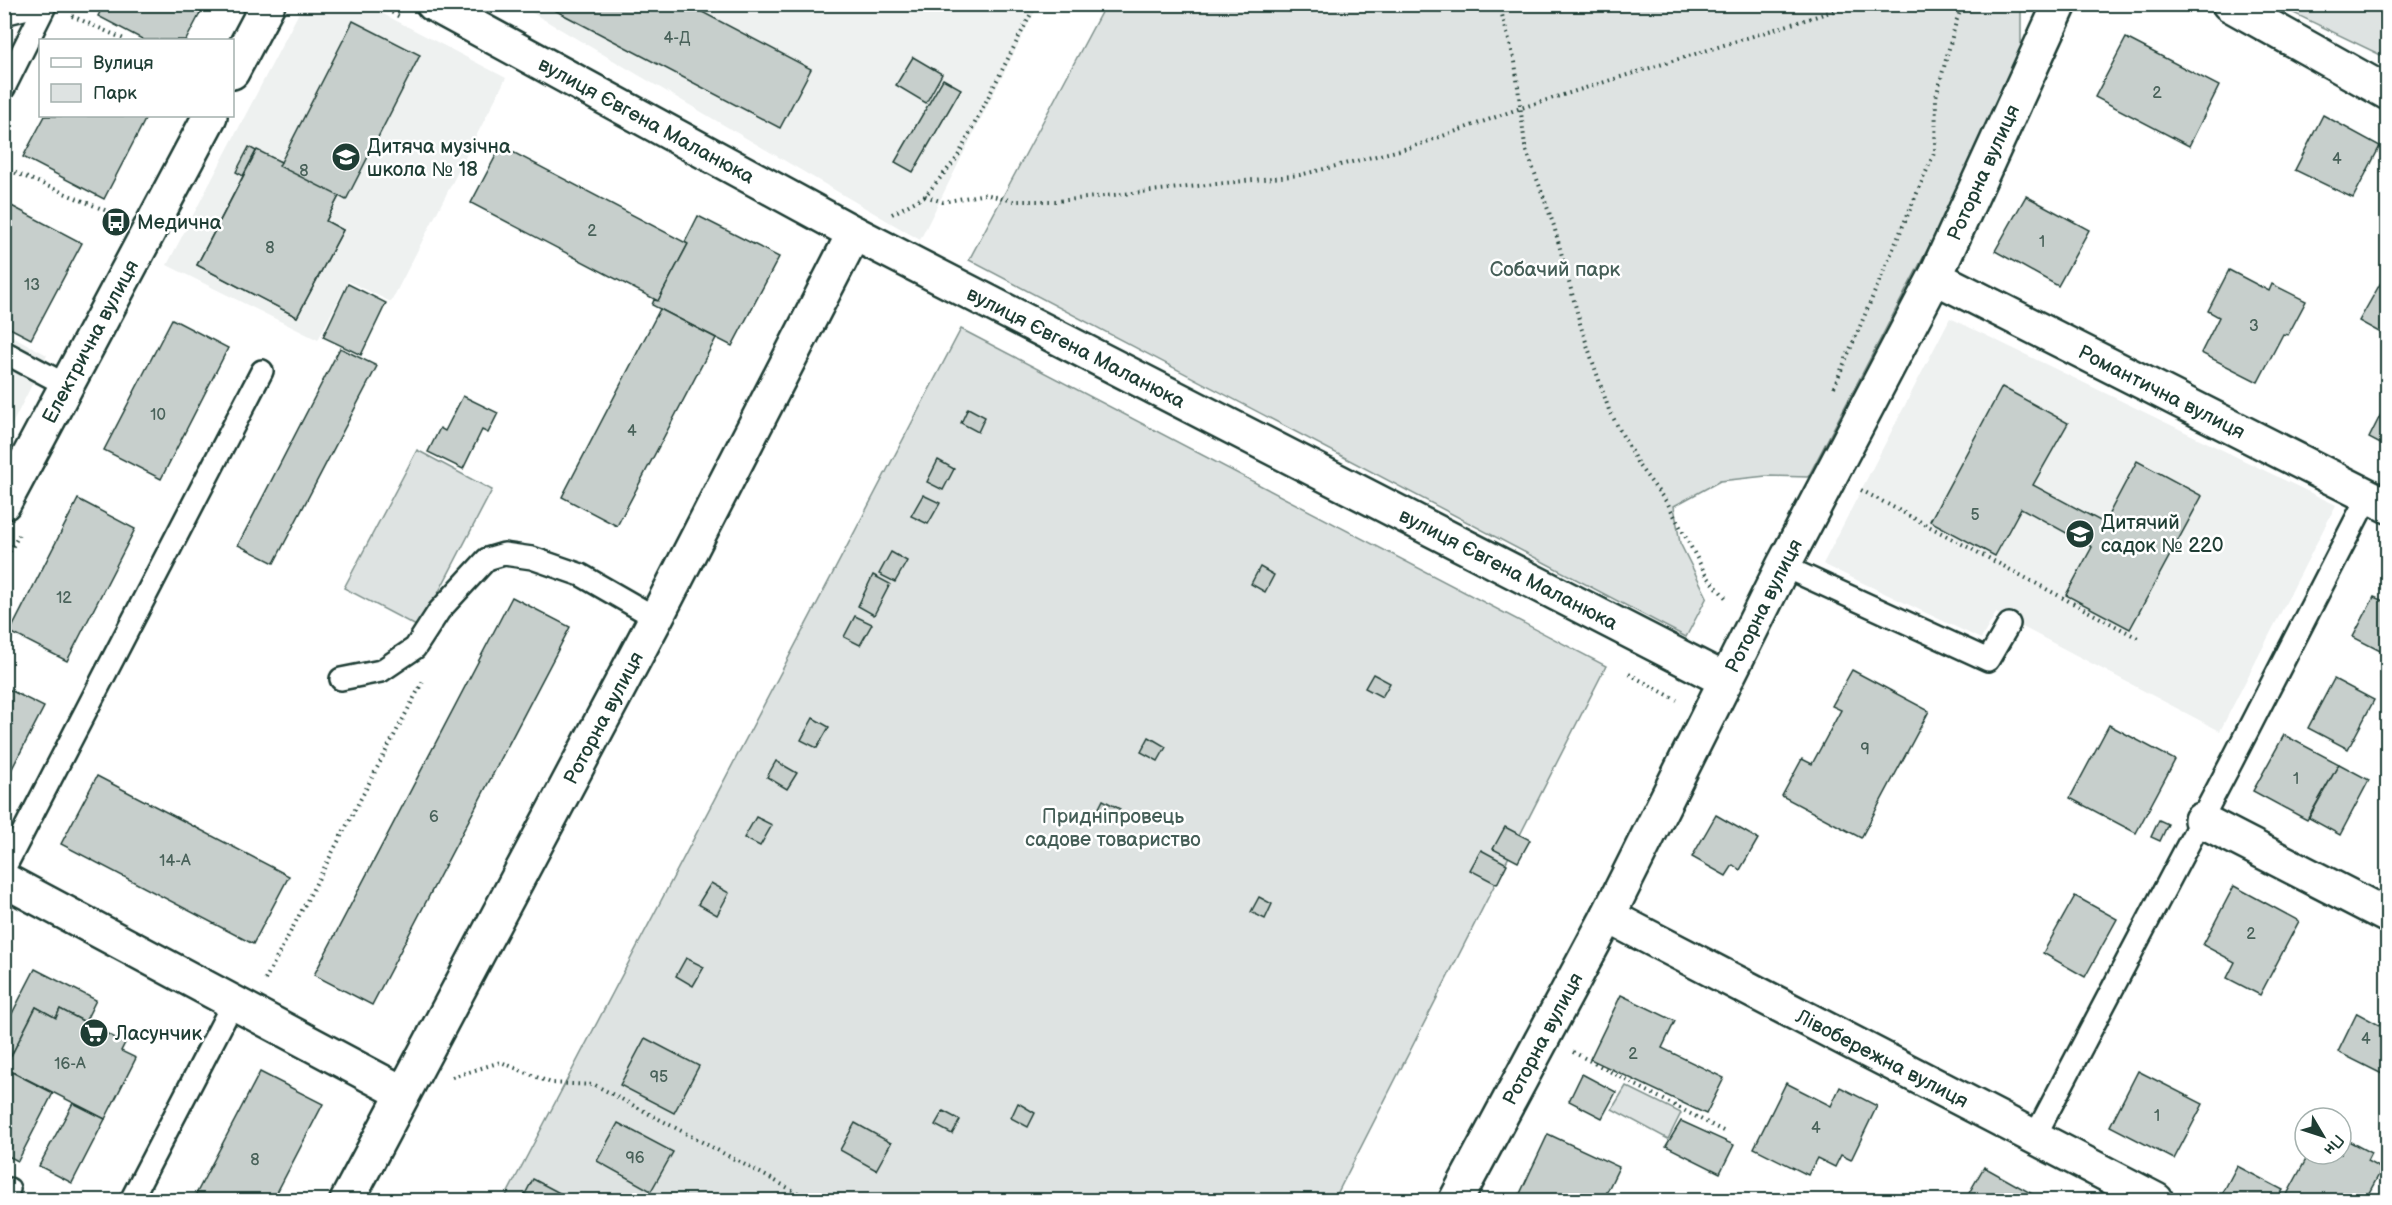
<svg xmlns="http://www.w3.org/2000/svg" width="2392" height="1205" font-family="'Balsamiq Sans',sans-serif">
	<rect width="100%" height="100%" fill="#fff"/>
	<filter id="ink" filterUnits="userSpaceOnUse"><feTurbulence type="fractalNoise" baseFrequency=".0167" numOctaves="2"/><feDisplacementMap in="SourceGraphic" scale="12" xChannelSelector="R" yChannelSelector="G"/><feConvolveMatrix kernelMatrix="1 2 1 2 8 2 1 2 1" color-interpolation-filters="sRGB"/></filter>
	<g filter="url(#ink)">
		<g fill="#eef1f0">
			<path d="M303 5H366L506 78 391 302 348 281 318 340 167 265Z"/>
			<path d="M519 5H1038L920 240Z"/>
			<path d="M1950 318 2336 505 2220 731 1996 613 1981 639 1823 564Z"/>
			<path d="M5 332 47 355 5 438Z"/>
		</g>
		<g fill="#dee3e2" stroke="#7e908b" stroke-width="1.5">
			<path d="M1105 5H2021V71L1808 477 1766 476 1720 481 1674 506 1680 543 1707 597 1686 637 969 260Z"/>
			<path d="M2277 5H2387V58Z"/>
			<path d="M961 329 1606 666 1334 1200H504Z"/>
			<path d="M417 450 492 490 420 628 344 588Z"/>
			<path d="M1626 1086 1681 1113 1668 1139 1612 1109Z"/>
		</g>
		<g fill="#c7cfcc" stroke="#1f3d34" stroke-width="1.5">
			<path d="M104 4H205L186 40H144L98 16Z"/>
			<path d="M543 4H687L811 69 780 128Z"/>
			<path d="M353 21 420 55 346 200 339 196 326 221 343 230 297 317 197 265 256 151 281 162Z"/>
			<path d="M2126 38 2219 86 2189 146 2095 97Z"/>
			<path d="M913 57 942 74 926 103 896 85Z"/>
			<path d="M943 79 961 89 913 172 895 162Z"/>
			<path d="M2323 115 2380 146 2353 198 2295 170Z"/>
			<path d="M45 116H147L104 199 23 157Z"/>
			<path d="M501 146 688 244 658 301 471 203Z"/>
			<path d="M249 147 256 151 243 176 236 172Z"/>
			<path d="M257 150 281 162 279 166 339 196 326 221 343 230 297 317 197 265Z"/>
			<path d="M2026 196 2089 230 2058 286 1995 251Z"/>
			<path d="M4 202 82 243 31 339 4 325Z"/>
			<path d="M698 216 779 257 732 346 652 305 654 300 658 301 688 244 685 242Z"/>
			<path d="M2229 270 2269 291 2272 284 2306 301 2288 335 2283 334 2258 382 2201 353 2219 317 2208 311Z"/>
			<path d="M2388 270V337L2359 321Z"/>
			<path d="M348 284 386 303 361 355 323 337Z"/>
			<path d="M660 309 716 338 617 526 562 497Z"/>
			<path d="M172 319 228 348 161 479 104 450Z"/>
			<path d="M340 348 377 366 274 563 238 545Z"/>
			<path d="M2002 387 2068 423 2033 485 2104 523 2137 461 2202 496 2130 629 2066 595 2092 547 2021 508 1995 556 1930 521Z"/>
			<path d="M463 396 498 413 488 433 482 430 463 469 428 452 440 428 445 431Z"/>
			<path d="M2388 400V448L2369 438Z"/>
			<path d="M968 408 985 417 978 432 961 423Z"/>
			<path d="M938 460 954 469 943 490 927 482Z"/>
			<path d="M923 495 940 503 928 524 911 516Z"/>
			<path d="M78 499 135 529 67 661 10 632Z"/>
			<path d="M891 552 907 561 895 582 879 574Z"/>
			<path d="M1260 567 1274 575 1265 592 1251 584Z"/>
			<path d="M873 575 890 584 874 615 858 606Z"/>
			<path d="M512 597 570 627 372 1005 314 975Z"/>
			<path d="M2374 597 2388 603V655L2353 637Z"/>
			<path d="M855 616 872 624 860 645 844 637Z"/>
			<path d="M1852 670 1929 711 1861 838 1782 796 1802 759 1812 764 1841 710 1832 706Z"/>
			<path d="M1373 674 1390 683 1382 697 1365 688Z"/>
			<path d="M2334 679 2374 700 2348 749 2308 728Z"/>
			<path d="M4 687 44 707 4 784Z"/>
			<path d="M813 718 829 727 817 748 801 740Z"/>
			<path d="M2109 725 2175 760 2136 833 2070 798Z"/>
			<path d="M2284 735 2339 764 2307 820 2253 791Z"/>
			<path d="M1149 737 1166 747 1158 761 1141 752Z"/>
			<path d="M776 761 797 773 787 789 767 777Z"/>
			<path d="M2339 764 2369 780 2340 835 2309 818Z"/>
			<path d="M97 776 289 876 253 944 61 844Z"/>
			<path d="M1103 800 1120 809 1112 823 1096 814Z"/>
			<path d="M1716 815 1758 839 1740 870 1733 865 1726 876 1692 857Z"/>
			<path d="M756 817 772 825 760 846 744 838Z"/>
			<path d="M2159 820 2168 824 2160 841 2151 837Z"/>
			<path d="M1505 827 1530 840 1518 862 1493 849Z"/>
			<path d="M1481 850 1507 864 1497 884 1470 870Z"/>
			<path d="M711 883 729 893 717 915 698 904Z"/>
			<path d="M2234 886 2299 921 2260 995 2227 978 2235 962 2203 945Z"/>
			<path d="M2075 896 2117 919 2085 977 2043 953Z"/>
			<path d="M1259 897 1272 904 1265 919 1251 912Z"/>
			<path d="M686 958 704 967 693 986 676 976Z"/>
			<path d="M35 969 96 1000 85 1022 60 1009 56 1018 36 1007 5 1068 4 1029Z"/>
			<path d="M1621 995 1675 1021 1662 1048 1724 1078 1706 1114 1590 1059Z"/>
			<path d="M36 1007 56 1018 60 1009 125 1043 121 1051 136 1058 105 1119 5 1068Z"/>
			<path d="M2388 1009V1068L2384 1075 2338 1052 2357 1013 2379 1025Z"/>
			<path d="M645 1038 699 1066 674 1113 620 1085Z"/>
			<path d="M4 1068 53 1093 18 1161 4 1154Z"/>
			<path d="M2138 1071 2203 1104 2174 1159 2110 1126Z"/>
			<path d="M260 1072 323 1104 273 1200H193Z"/>
			<path d="M1582 1074 1616 1092 1602 1118 1569 1101Z"/>
			<path d="M1786 1083 1831 1106 1840 1087 1877 1106 1851 1160 1841 1155 1835 1167 1817 1158 1808 1175 1754 1148Z"/>
			<path d="M73 1103 105 1119 72 1183 39 1166Z"/>
			<path d="M1018 1103 1035 1113 1028 1127 1011 1118Z"/>
			<path d="M943 1111 960 1120 952 1134 935 1125Z"/>
			<path d="M1681 1121 1734 1145 1720 1173 1666 1146Z"/>
			<path d="M618 1123 673 1152 651 1191 597 1161Z"/>
			<path d="M855 1123 891 1143 876 1170 840 1150Z"/>
			<path d="M1548 1134 1619 1167 1603 1200H1517Z"/>
			<path d="M2341 1137 2371 1153 2367 1161 2382 1169 2365 1200H2284L2309 1154H2341Z"/>
			<path d="M2237 1166 2283 1190 2277 1200H2219Z"/>
			<path d="M1984 1167 2043 1200H1965Z"/>
			<path d="M533 1179 573 1200H522Z"/>
		</g>
		<g fill="none" stroke-linecap="round" stroke-linejoin="round">
			<g stroke="#1f3d34" stroke-width="26">
				<g id="service">
					<path d="M4 14 43 4"/>
					<path d="M4 88 46 4"/>
					<path d="M4 352 66 385"/>
					<path d="M1783 566 1988 660 2009 624"/>
					<path d="M341 679 381 671 415 648 439 611 487 559 504 554 532 558 581 575 656 618"/>
					<path d="M4 869 262 371"/>
					<path d="M2034 1138 2232 761 2368 496"/>
					<path d="M4 1191 9 1189"/>
					<path d="M131 1200 234 1001"/>
				</g>
			</g>
			<g stroke="#1f3d34" stroke-width="38">
				<g id="minor">
					<path id="s1" d="M433 4 854 233 1725 680"/>
					<path d="M2229 4 2388 93"/>
					<path id="s2" d="M1935 277 2388 506"/>
					<path d="M2201 820 2388 916"/>
					<path d="M4 880 403 1093"/>
					<path id="s3" d="M1608 916 2156 1200"/>
					<path id="s4" d="M347 1200 656 618 854 233"/>
					<path id="s5" d="M1456 1200 1608 916 1783 566 1935 277 2060 4"/>
				</g>
			</g>
			<g stroke="#1f3d34" stroke-width="38">
				<g id="tertiary">
					<path d="M232 72 268 4"/>
					<path id="s6" d="M4 503 210 116"/>
				</g>
			</g>
			<g stroke="#1f3d34" stroke-width="4" stroke-dasharray="1.5 4.5" stroke-linecap="butt">
				<path d="M376 4 400 17"/>
				<path d="M1499 4 1515 62 1525 146 1554 226 1581 327 1609 410 1639 466 1668 504 1706 575 1726 598"/>
				<path d="M72 16 126 40"/>
				<path d="M4 168 119 216"/>
				<path d="M925 196 943 202 985 194 1013 201H1058L1300 175 1412 147 1521 108 1856 4"/>
				<path d="M892 214 925 196 957 158 1036 4"/>
				<path d="M1834 387 1935 151 1936 97 1956 22 1963 4"/>
				<path d="M1861 490 2138 638"/>
				<path d="M4 562 19 535"/>
				<path d="M1629 674 1677 700"/>
				<path d="M265 980 424 679"/>
				<path d="M1573 1052 1727 1133"/>
				<path d="M452 1077 501 1062 551 1083 595 1085 811 1200"/>
			</g>
			<use href="#service" stroke="#fff" stroke-width="21"/>
			<use href="#minor" stroke="#fff" stroke-width="33"/>
			<use href="#tertiary" stroke="#fff" stroke-width="33"/>
		</g>
	</g>
	<defs>
		<g id="school-disc" transform="scale(1.5)"><circle r="9.5" fill="#1f3d34" stroke="#fff"/><path d="M0-5L7-2L0 1L-7-2ZM-4 1L0 2.5L4 1V4Q0 6-4 4Z" fill="#fff"/></g>
		<g id="bus-disc" transform="scale(1.5)"><circle r="9.5" fill="#1f3d34" stroke="#fff"/><path d="M-5-6H5V4H4V6H2V4H-2V6H-4V4H-5ZM-3.5-4V0h7V-4ZM-3.5 1.2v1.5H-2V1.2ZM2 1.2v1.5H3.5V1.2Z" fill="#fff"/></g>
		<g id="supermarket-disc" transform="scale(1.5)"><circle r="9.5" fill="#1f3d34" stroke="#fff"/><path d="M-6-5.5h2.5l.6 2H6L4.5 2H-2.5L-4.4-4H-6ZM-1.5 3.2a1.3 1.3 0 1 0 .1 0ZM3 3.2a1.3 1.3 0 1 0 .1 0Z" fill="#fff"/></g>
	</defs>
	<g fill-rule="evenodd">
		<use href="#school-disc" x="346" y="157"/>
		<use href="#bus-disc" x="116" y="222"/>
		<use href="#school-disc" x="2080" y="534"/>
		<use href="#supermarket-disc" x="94" y="1033"/>
	</g>
	<g text-anchor="middle" stroke-width="5" stroke-linejoin="round" paint-order="stroke">
		<g font-size="16" fill="#49625a">
			<text x="677" y="43">4-Д</text>
			<text x="2157" y="98">2</text>
			<text x="2337" y="164">4</text>
			<text x="304" y="176">8</text>
			<text x="592" y="236">2</text>
			<text x="2042" y="247">1</text>
			<text x="270" y="253">8</text>
			<text x="32" y="290">13</text>
			<text x="2254" y="331">3</text>
			<text x="158" y="420">10</text>
			<text x="632" y="436">4</text>
			<text x="1975" y="520">5</text>
			<text x="64" y="603">12</text>
			<text x="1865" y="754">9</text>
			<text x="2296" y="784">1</text>
			<text x="434" y="822">6</text>
			<text x="175" y="866">14-А</text>
			<text x="2251" y="939">2</text>
			<text x="2366" y="1044">4</text>
			<text x="1633" y="1059">2</text>
			<text x="70" y="1069">16-А</text>
			<text x="659" y="1082">95</text>
			<text x="2157" y="1121">1</text>
			<text x="1816" y="1133">4</text>
			<text x="635" y="1163">96</text>
			<text x="255" y="1165">8</text>
		</g>
		<g font-size="20" fill="#1f3d34" stroke="#fff">
			<text dy="7" stroke="none"><textPath href="#s1" startOffset="243">вулиця Євгена Маланюка</textPath></text>
			<text dy="7" stroke="none"><textPath href="#s5" startOffset="1155">Роторна вулиця</textPath></text>
			<text dy="7" stroke="none"><textPath href="#s6" startOffset="183">Електрична вулиця</textPath></text>
			<text dy="7" stroke="none"><textPath href="#s1" startOffset="729">вулиця Євгена Маланюка</textPath></text>
			<text dy="7" stroke="none"><textPath href="#s2" startOffset="254">Романтична вулиця</textPath></text>
			<text dy="7" stroke="none"><textPath href="#s1" startOffset="1215">вулиця Євгена Маланюка</textPath></text>
			<text dy="7" stroke="none"><textPath href="#s5" startOffset="669">Роторна вулиця</textPath></text>
			<text dy="7" stroke="none"><textPath href="#s4" startOffset="546">Роторна вулиця</textPath></text>
			<text dy="7" stroke="none"><textPath href="#s5" startOffset="183">Роторна вулиця</textPath></text>
			<text dy="7" stroke="none"><textPath href="#s3" startOffset="309">Лівобережна вулиця</textPath></text>
		</g>
		<g font-size="20" fill="#1f3d34" stroke="#fff" text-anchor="start">
			<text x="367" y="153">Дитяча музічна<tspan x="367" dy="23">школа № 18</tspan></text>
			<text x="137" y="229">Медична</text>
			<text x="2101" y="529">Дитячий<tspan x="2101" dy="23">садок № 220</tspan></text>
			<text x="115" y="1040">Ласунчик</text>
		</g>
		<g font-size="20" fill="#455e57" stroke="#fff">
			<text x="1555" y="276">Собачий парк</text>
			<text x="1113" y="823">Придніпровець<tspan x="1113" dy="23">садове товариство</tspan></text>
		</g>
	</g>
	<rect width="2392" height="1205" fill="none" stroke="#fff" stroke-width="24"/>
	<rect x="12" y="12" width="2368" height="1181" fill="none" stroke="#1f3d34" stroke-width="2" filter="url(#ink)"/>
	<rect x="39" y="39" width="195" height="78" fill="#ffffff" stroke="#a5b1ae" stroke-width="1.5"/>
	<rect x="51" y="58" width="30" height="9" fill="#ffffff" stroke="#a5b1ae" stroke-width="1.5"/>
	<text x="93" y="69" font-size="18" fill="#1f3d34">Вулиця</text>
	<rect x="51" y="84" width="30" height="18" fill="#dee3e2" stroke="#a5b1ae" stroke-width="1.5"/>
	<text x="93" y="99" font-size="18" fill="#1f3d34">Парк</text>
	<g transform="translate(2323 1136) rotate(129)"><circle r="28" fill="#ffffff" stroke="#a5b1ae" stroke-width="1.5"/>
	<path d="M0-4.5L10 22L0 15L-10 22Z" fill="#1f3d34"/>
	<text y="-9" font-size="16" font-weight="bold" text-anchor="middle" fill="#1f3d34">Пн</text>
	</g>
</svg>
